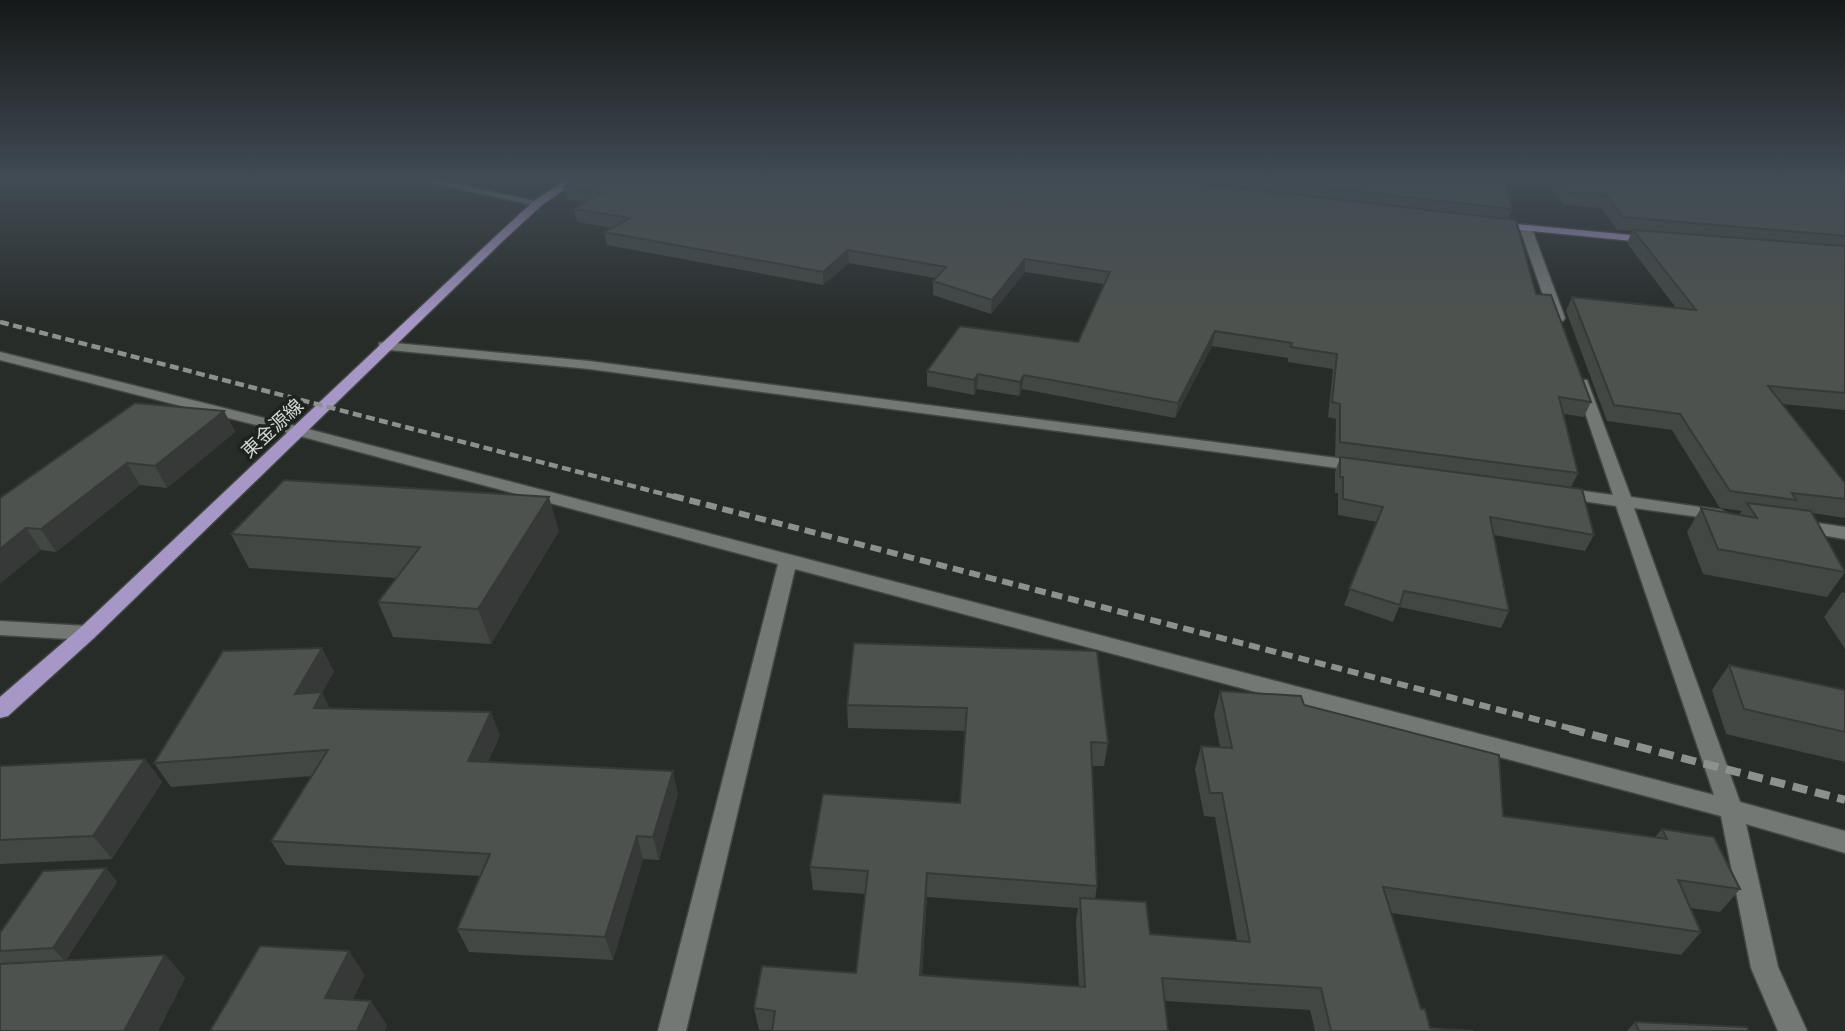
<svg xmlns="http://www.w3.org/2000/svg" width="1845" height="1031" font-family="'Asap Condensed','Noto Sans JP',sans-serif">
	<rect width="100%" height="100%" fill="#272c29"/>
	<g fill="none" stroke-linecap="round" stroke-linejoin="round">
		<g stroke="#434744" stroke-width="3">
			<g id="minor">
				<path d="M412 179H434L543 203 538 206Z"/>
				<path d="M1522 227 1532 229 1565 318 1563 321H1553L1551 318 1520 229Z"/>
				<path d="M384 342 589 361 1360 461 1368 466 1360 471 589 369 379 349V343Z"/>
				<path d="M0 352 304 428 1714 795 1616 506 1562 498 1553 493 1562 488 1613 495 1575 383 1577 380H1587L1631 497 1721 510 1730 515 1721 520 1634 508 1740 802 1845 831V853L1746 824 1778 967 1807 1031H1778L1751 968 1721 816 795 569 686 1031H658L778 564 292 434 0 360Z"/>
				<path d="M1797 520 1845 527V539L1791 530 1788 526Z"/>
				<path d="M0 621 87 626 94 628 97 633 94 638 87 640 0 635Z"/>
			</g>
		</g>
		<g stroke="#434744" stroke-width="3">
			<g id="major">
				<path d="M567 179H579L542 205 506 238 94 638 8 716 0 718V697L80 628 498 234 534 201Z"/>
				<path d="M1495 222 1652 237 1658 240 1652 243 1491 227 1489 225Z"/>
			</g>
		</g>
		<use href="#minor" fill="#737875" fill-rule="evenodd"/>
		<use href="#major" fill="#a797c7" fill-rule="evenodd"/>
		<path stroke="#8d918e" stroke-width="4.5" stroke-dasharray="9 4.5" stroke-linecap="butt" d="M0 322 679 498"/>
		<path stroke="#8d918e" stroke-width="6" stroke-dasharray="11 6" stroke-linecap="butt" d="M673 496 1577 730"/>
		<path stroke="#8d918e" stroke-width="8" stroke-dasharray="15 8" stroke-linecap="butt" d="M1570 729 1845 800"/>
	</g>
	<g fill="#424743" fill-rule="evenodd">
		<path d="M577 179H1504L1512 209 1508 220 1536 294 1591 402 1584 417 1564 414 1578 473 1571 487 1594 535 1585 551 1494 535 1509 611 1501 628 1399 607 1393 622 1344 605 1377 522 1338 515V493H1335V472L1340 458 1335 457 1336 419 1328 417 1333 369 1288 362V358L1212 346 1175 418 1022 389 1019 396 977 389 974 395 927 386V371L1078 342 1104 284 1025 272 991 314 933 295V281L935 278 849 263 823 285 607 245 604 232 613 228 577 222 574 209 586 202 567 199 564 187Z"/>
		<path d="M1545 179H1845V410L1782 404 1845 483V518L1812 513 1845 572 1827 597 1703 574 1687 532 1701 508 1739 515 1742 511 1720 508 1672 430 1607 421 1566 311 1572 297 1676 308 1627 243 1632 231 1617 230 1601 208 1564 205Z"/>
		<path d="M224 411 235 432 167 488 140 485 56 552 41 550 0 498Z"/>
		<path d="M559 531 491 644 393 637 378 602 396 578 249 568 231 534Z"/>
		<path d="M1842 592 1845 593V649L1824 617Z"/>
		<path d="M854 643 1108 743 1104 766H1092L1097 886 1095 899 1150 934 1237 941 1215 817 1204 816 1195 769 1201 746 1220 747 1214 715 1220 691 1304 705 1503 816 1655 837 1662 829 1740 889 1720 912 1690 908 1701 932 1681 955 1391 913 1421 1009 1430 1028 1473 1031H1315L1310 1010 1165 1001 1168 1031 759 1030 754 1008 856 973 865 894 813 890 810 867 960 803 965 731 848 728 847 705ZM927 897 1078 908 1076 921 1079 987 922 975Z"/>
		<path d="M1729 665 1845 690V762L1726 734 1712 690Z"/>
		<path d="M334 671 322 693 330 709 500 735 488 762 678 794 659 860 643 859 613 960 469 952 457 929 480 876 286 865 271 841 312 776 171 787 154 763Z"/>
		<path d="M145 759 162 782 112 859 0 864V766Z"/>
		<path d="M106 868 117 882 66 960 165 955 185 978 158 1031H0V933Z"/>
		<path d="M1635 1022 1749 1031H1627Z"/>
	</g>
	<g fill="#363937">
		<path d="M848 250 849 263 823 285V272Z"/>
		<path d="M1025 259V272L991 314 992 300Z"/>
		<path d="M1215 331 1212 346 1175 418 1178 403Z"/>
		<path d="M978 374 977 389 974 395V380Z"/>
		<path d="M1024 375 1022 389 1019 396 1020 382Z"/>
		<path d="M224 411 235 432 167 488 155 466Z"/>
		<path d="M127 463 140 485 56 552 41 529Z"/>
		<path d="M549 497 559 531 491 644 478 609Z"/>
		<path d="M26 528 41 550 0 584V549Z"/>
		<path d="M322 648 334 671 322 693 334 716 314 708 295 694Z"/>
		<path d="M491 712 500 735 478 784 468 761Z"/>
		<path d="M145 759 162 782 112 859 93 836Z"/>
		<path d="M673 771 678 794 659 860 653 837Z"/>
		<path d="M637 836 643 859 613 960 605 937Z"/>
		<path d="M106 868 117 882 65 961 53 948Z"/>
		<path d="M927 873V897L920 998V975Z"/>
		<path d="M349 951 365 975 342 1022 325 998Z"/>
		<path d="M165 955 185 978 158 1031H124Z"/>
		<path d="M371 1001 387 1025 385 1031H357Z"/>
	</g>
	<g fill="#4d524e" stroke="#363937" stroke-width="2">
		<path d="M577 179H1159L1516 220 1536 294 1551 295 1591 402 1559 397 1578 473 1340 442V404L1332 402 1337 354 1291 347 1292 343 1215 331 1178 403 1024 375 1020 382 978 374 974 380 927 371 960 326 1078 342 1110 272 1025 259 992 300 933 281 946 267 848 250 823 272 604 232 630 218 574 209 601 193 564 187Z"/>
		<path d="M1245 179H1504L1512 209Z"/>
		<path d="M1559 179H1845V236L1623 217 1606 195 1569 193Z"/>
		<path d="M1633 230 1845 246V393L1768 386 1845 483V499L1792 493 1796 500 1730 491 1680 414 1614 405 1572 297 1696 310Z"/>
		<path d="M135 403 224 411 155 466 127 463 41 529 26 528 0 549V498Z"/>
		<path d="M1340 457 1582 489 1594 535 1490 517 1509 611 1404 591 1400 605 1349 589 1383 507 1343 499V477H1340Z"/>
		<path d="M284 480 549 497 478 609 378 602 420 547 231 534Z"/>
		<path d="M1747 503 1811 511 1845 572 1718 549 1701 508 1757 518Z"/>
		<path d="M854 643 1097 651 1108 743 1091 742 1097 886 927 873 920 975 1085 987 1080 898 1146 902 1150 934 1250 942 1222 793H1210L1201 746 1232 748 1220 691 1301 696 1304 705 1499 755 1503 816 1667 839 1662 829 1714 837 1740 889 1678 880 1701 932 1383 887 1421 1009H1425L1430 1028 1473 1031H1331L1321 988 1162 978 1168 1031H772L775 1011 754 1008 762 966 856 973 868 871 810 867 823 794 960 803 967 708 847 705Z"/>
		<path d="M322 648 295 694 322 692 314 708 491 712 468 761 673 771 653 837 637 836 605 937 457 929 490 854 271 841 328 750 154 763 223 651Z"/>
		<path d="M1729 665 1845 690V732L1744 709Z"/>
		<path d="M145 759 93 836 0 840V766Z"/>
		<path d="M106 868 53 948 0 951V933L43 871Z"/>
		<path d="M260 946 349 951 325 998 371 1001 357 1031H210Z"/>
		<path d="M165 955 124 1031H0V964Z"/>
		<path d="M1635 1022 1747 1027 1749 1031H1639Z"/>
	</g>
	<linearGradient id="sky" x2="0" y2="1"><stop stop-color="#151817"/><stop offset="0.55" stop-color="#414b54"/><stop offset="1" stop-color="#414b54" stop-opacity="0"/></linearGradient>
	<rect width="1845" height="324" fill="url(#sky)"/>
	<g text-anchor="middle" stroke-width="7" stroke-linejoin="round" paint-order="stroke">
		<g font-size="19" fill="#d4d7d5" stroke="#1e221f">
			<text transform="translate(272 428) rotate(-43)" y="7">東金源線</text>
		</g>
	</g>
</svg>
